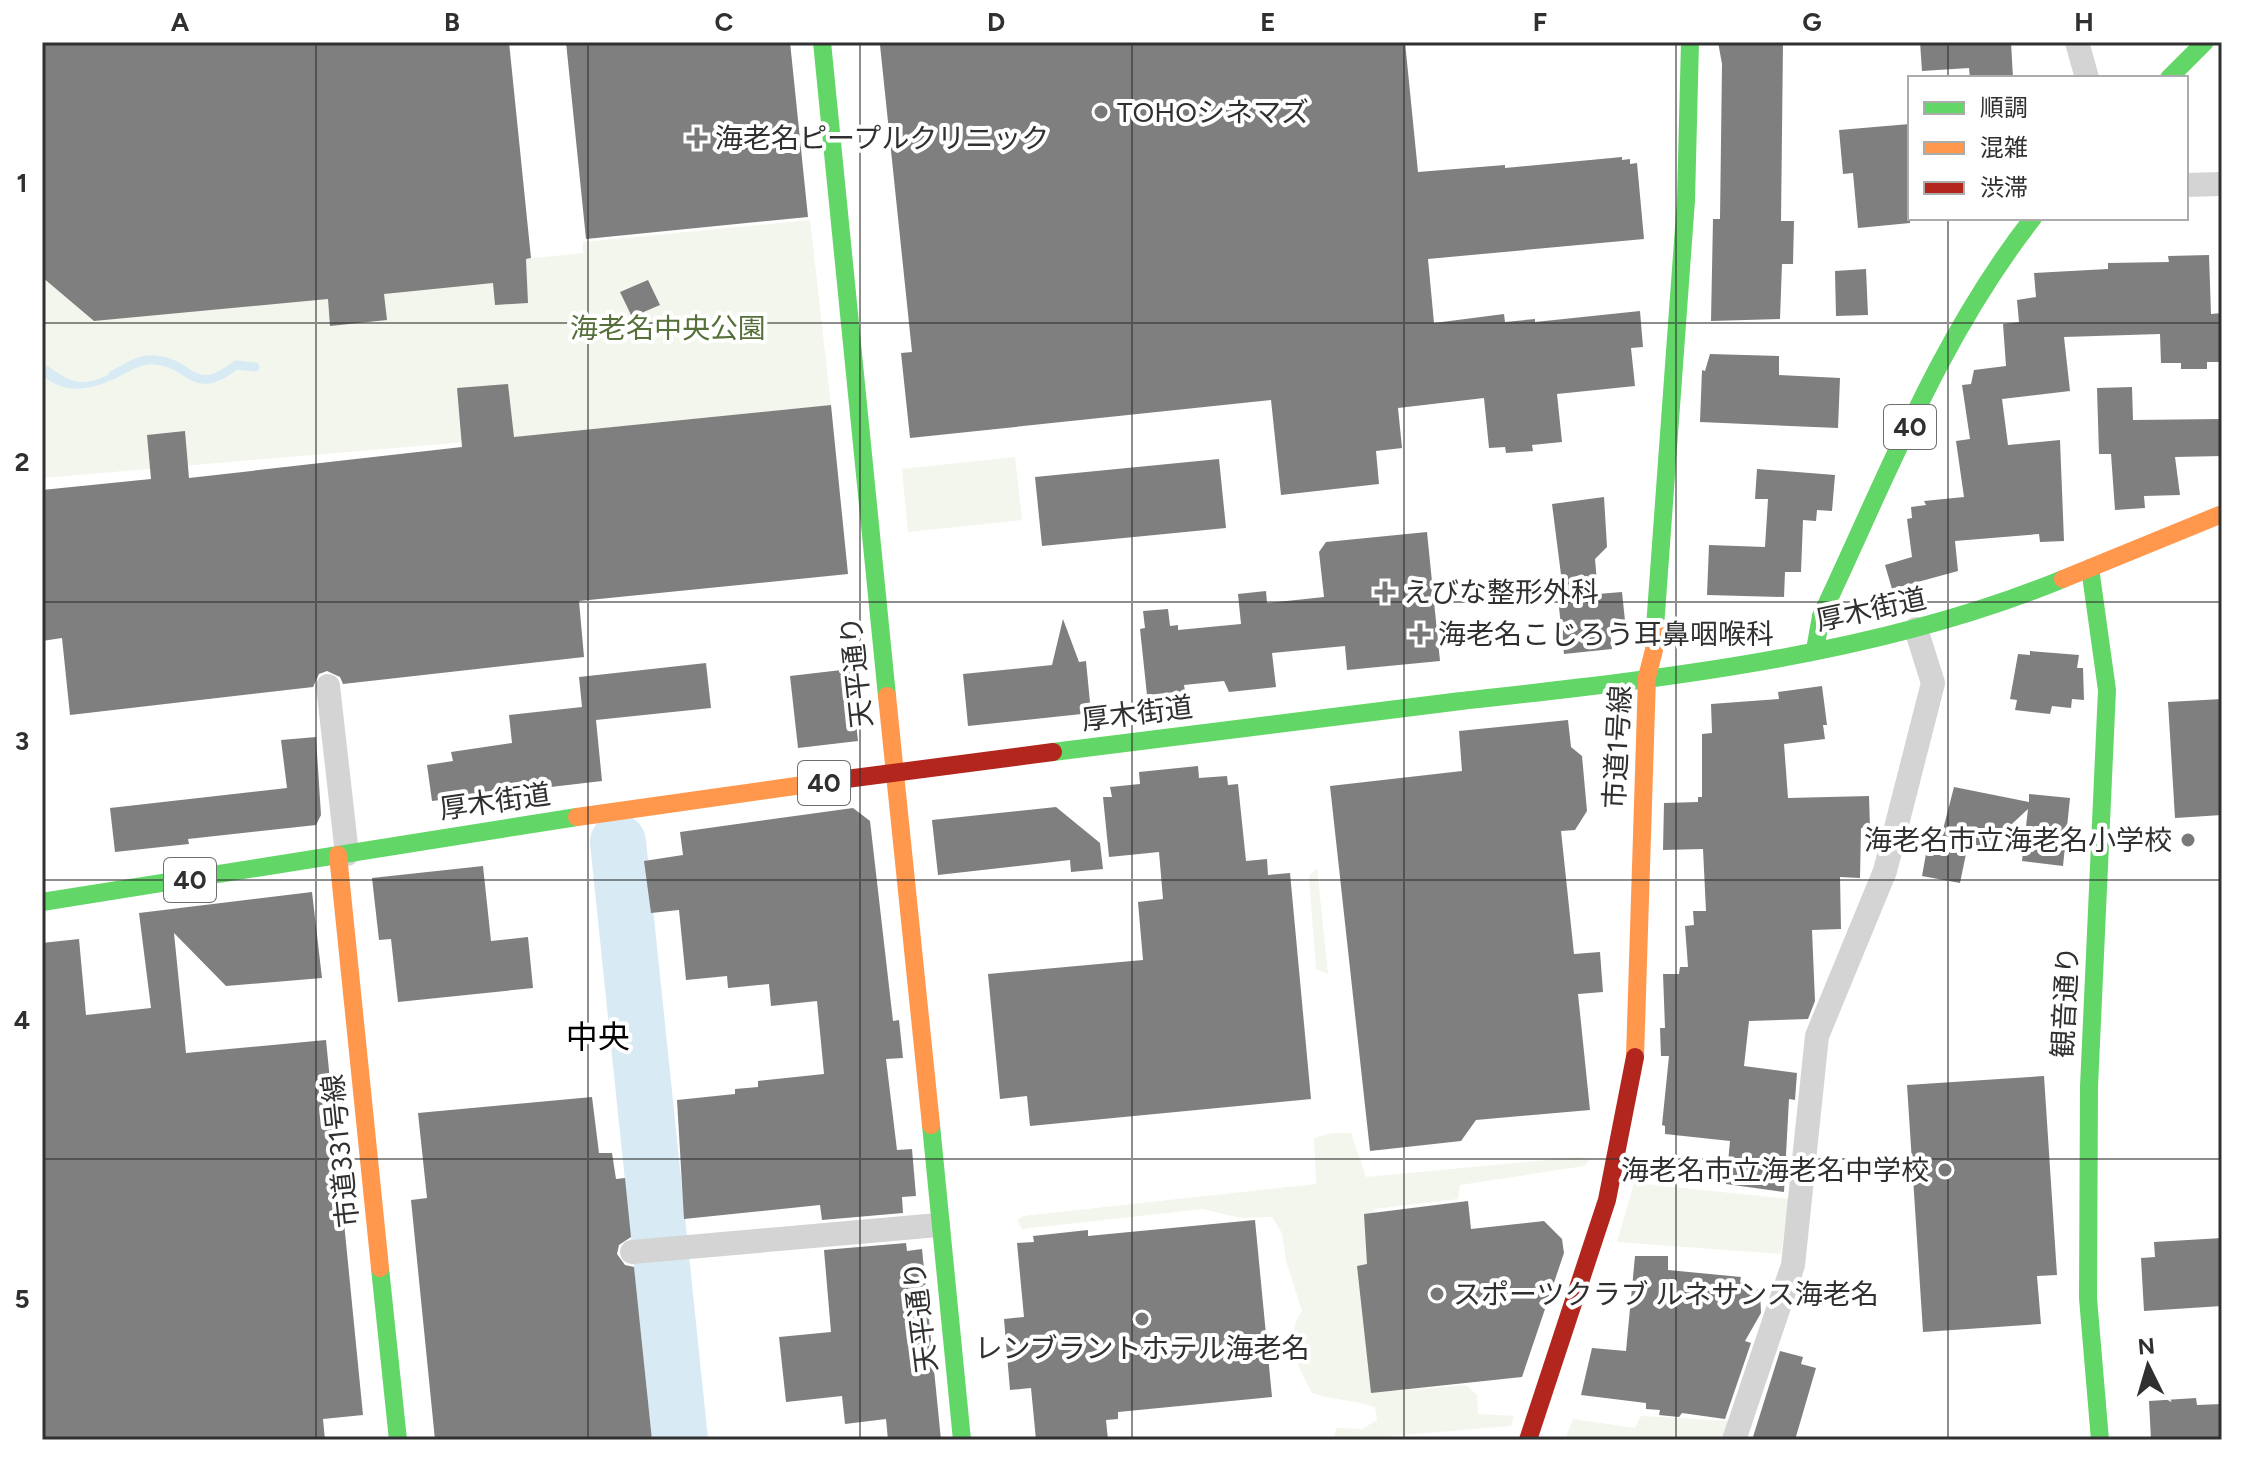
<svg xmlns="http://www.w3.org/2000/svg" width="2264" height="1482" font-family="Figtree,'Noto Sans JP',sans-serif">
	<rect width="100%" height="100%" fill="#fff"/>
	<g fill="#f2f6ec">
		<path d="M810 220 831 405 488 440 42 478V277L95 321 507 281 506 261 583 253V242Z"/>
		<path d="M1015 457 1022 520 908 532 902 469Z"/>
		<path d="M1317 868 1328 974 1316 969 1309 876Z"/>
		<path d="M1332 1133H1351L1366 1177 1580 1157 1589 1161 1584 1166 1460 1185 1458 1199 1374 1209 1390 1386 1395 1391 1466 1385 1477 1395 1478 1414 1514 1416 1511 1426 1390 1436V1440H1333L1337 1428 1362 1429 1377 1420 1375 1407C1353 1399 1334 1401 1312 1393 1297 1364 1283 1340 1302 1311L1286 1261 1282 1233 1272 1217 1240 1218 1203 1209 1022 1229 1017 1220 1023 1216 1316 1184 1314 1138Z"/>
		<path d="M1634 1183 1789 1199 1781 1254 1617 1242Z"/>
		<path d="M1641 1416 1731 1421 1724 1440H1565L1573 1419 1635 1428Z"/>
	</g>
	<path fill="#d8ebf4" d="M47 365C77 389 90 385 121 368L123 373C99 389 68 397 43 376Z"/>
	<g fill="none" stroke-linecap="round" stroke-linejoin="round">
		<path stroke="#d8ebf4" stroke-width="9" d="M113 375C126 368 140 358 155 360 193 363 192 399 236 365L255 367"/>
		<path stroke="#d8ebf4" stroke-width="56" d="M618 842 680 1440"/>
	</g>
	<g fill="#7f7f7f">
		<path d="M509 42 531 258 526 259 528 303 495 305 493 283 384 294 387 320 330 326 328 299 94 321 42 277V43Z"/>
		<path d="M566 42H790L808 217 586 239Z"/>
		<path d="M888 42H1405L1418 172 1505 165V168L1622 157V160L1630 159V164L1637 163 1644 239 1428 259 1434 323 1504 314 1505 322 1535 319V322L1640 311 1643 347 1631 348 1635 386 1557 394 1562 442 1532 445 1533 451 1506 453 1505 447 1489 448 1484 398 1398 408 1402 448 1376 451 1379 484 1281 495 1271 400 910 438 901 353 912 352 880 45Z"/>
		<path d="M1718 42H1783L1781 221H1794L1793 264H1782L1780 319 1711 321 1713 219H1720L1722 64Z"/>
		<path d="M1920 42H2011L2013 78H1970L1969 68 1922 71Z"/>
		<path d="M1910 124V223L1858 228 1853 173 1843 174 1839 130Z"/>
		<path d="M2209 255 2211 314 2222 313V362H2207V369H2181V363H2161L2160 334 2064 337 2070 391 2002 399 2008 445 2060 440 2064 541 2040 542 2039 534 1955 541 1958 571 1892 589 1885 565 1912 557 1907 519 1912 518 1911 507 1926 505 1924 501 1964 497 1956 441 1970 439 1962 385 1971 384 1974 370 2006 366 2003 324 2019 322 2017 300 2036 297 2034 273 2108 269V263L2169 262 2168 256Z"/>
		<path d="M1866 269 1868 315 1836 316 1835 271Z"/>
		<path d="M648 280 660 305 632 317 620 292Z"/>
		<path d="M1710 354 1779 356V375L1840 378 1838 428 1700 422 1702 370 1705 371Z"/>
		<path d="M508 384 514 437 831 405 848 574 579 601 584 657 343 684 340 677 327 671 319 674 313 687 70 715 62 638 42 641V490L151 479 147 435 185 431 189 478 462 447 457 388Z"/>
		<path d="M2132 387 2133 420 2222 419V456L2175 457 2180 495 2144 496 2145 508 2115 510 2111 454H2099L2097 388Z"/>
		<path d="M1219 459 1226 528 1042 546 1035 477Z"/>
		<path d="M1757 469 1835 475 1832 511 1817 510 1816 521 1803 520 1801 572H1785L1784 597 1707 595 1709 545 1765 547 1768 499H1755Z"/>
		<path d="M1604 497 1607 547 1595 559 1598 594 1622 592 1626 630 1610 632 1612 649 1564 654 1558 598H1564L1552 504Z"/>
		<path d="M1427 532 1440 661 1347 670 1345 646 1272 653 1276 687 1229 692 1224 681 1184 685 1185 691 1147 695 1140 629 1145 628 1143 611 1168 609 1170 626 1178 625V630L1241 624 1238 594 1266 591 1267 603 1324 597 1319 552 1326 542Z"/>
		<path d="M1063 619 1079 662 1086 661 1091 713 968 726 963 674 1052 665Z"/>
		<path d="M2030 651 2079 655 2077 668H2083L2084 700 2072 699 2071 708 2052 706 2050 714 2015 710 2017 700 2010 699 2018 654 2030 655Z"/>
		<path d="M706 663 711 708 596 720 602 781 432 801 427 765 453 761 451 752 512 743 509 715 582 707 579 677Z"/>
		<path d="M850 669 858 741 798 748 790 676Z"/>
		<path d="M1822 686 1827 725H1823L1825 739 1784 744 1788 798 1869 796 1870 828H1861L1860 878 1840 877 1841 929 1812 930 1815 1001 1808 1019 1749 1021 1744 1066 1797 1073 1795 1100 1789 1099 1784 1192 1726 1184 1730 1141 1665 1134V1126L1662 1125 1669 1056H1661L1660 1028H1665L1663 974H1679L1680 967H1688L1685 926 1694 925 1693 911H1706L1703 849 1663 850 1664 803 1698 802V797H1702V734L1712 733 1711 704 1779 699 1778 692Z"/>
		<path d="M2222 699V815L2175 818 2168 702Z"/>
		<path d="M1568 720 1571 747 1582 756 1587 811 1575 830 1561 831 1574 954 1600 952 1603 992 1578 994 1590 1110 1476 1120 1461 1141 1370 1151 1330 786 1462 771 1459 731Z"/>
		<path d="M316 737 321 815 316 825 188 839 189 844 115 852 110 808 287 788 281 740Z"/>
		<path d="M1198 766 1199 778 1227 776 1228 785 1238 784 1246 861 1267 859 1268 875 1290 873 1311 1099 1030 1126 1027 1096 1000 1099 988 974 1143 960 1138 902 1163 899 1159 852 1109 857 1103 797H1112L1110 787 1140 784 1139 772Z"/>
		<path d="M1954 787 2029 802V794L2070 798 2063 866 2022 861 2028 809 1986 848 1968 844 1960 883 1922 876 1928 843 1939 845Z"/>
		<path d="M1056 807 1100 843 1103 869 1071 872 1070 860 938 875 932 820Z"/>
		<path d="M853 808 870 821 893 1021 899 1020 903 1058 886 1059 897 1150 912 1149 916 1196 902 1197 903 1213 822 1220 820 1205 684 1219 677 1100 735 1094V1089L758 1087V1081L824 1074 817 1001 771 1006 769 984 728 988 727 976 686 980 679 910 651 913 644 861 683 855 680 832Z"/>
		<path d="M483 866 491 941 528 937 533 988 398 1002 391 939 379 940 372 878Z"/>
		<path d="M312 892 322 978 226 986 174 933 186 1053 326 1040 363 1415 323 1419 325 1440H42V943L79 939 86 1015 151 1008 139 913Z"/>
		<path d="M2044 1076 2057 1275 2037 1276 2041 1324 1923 1332 1907 1085Z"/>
		<path d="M592 1097 599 1153H612L616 1179 625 1178 631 1237 619 1245 617 1254 625 1265 634 1267 652 1440H435L411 1200 427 1198 418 1113Z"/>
		<path d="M1468 1201 1471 1229 1544 1221 1562 1239 1564 1253 1522 1377 1371 1393 1357 1266 1367 1264 1364 1214Z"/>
		<path d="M1255 1220 1272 1397 1118 1412V1419L1106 1420 1108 1440H1036L1031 1388 1010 1390 1004 1319 1024 1317 1017 1243 1034 1242 1033 1236 1088 1230V1236Z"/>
		<path d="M2222 1238V1306L2144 1311 2141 1258 2155 1257 2154 1242Z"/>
		<path d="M906 1243 907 1251 922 1249 941 1440H888L886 1419 845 1424 842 1396 786 1402 779 1337 831 1332 824 1250Z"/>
		<path d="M1635 1256H1668V1270L1741 1277 1740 1282 1754 1286 1760 1292 1761 1313 1745 1341 1751 1343 1725 1419 1682 1413 1679 1417 1659 1415 1660 1410 1646 1409V1403L1581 1395 1592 1348 1626 1351Z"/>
		<path d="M1780 1351 1803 1357 1801 1364 1816 1368 1795 1440H1752Z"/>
		<path d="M2196 1398 2197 1405 2222 1404V1440H2151L2149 1401Z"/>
	</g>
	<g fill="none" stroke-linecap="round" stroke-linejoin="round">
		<g stroke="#d4d4d4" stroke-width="24">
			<path d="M2077 42 2087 78"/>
			<path d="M2186 185 2222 184"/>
			<path d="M328 686 347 854"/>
			<path d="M632 1252 938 1225"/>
			<path d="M1734 1440 1793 1265 1817 1036 1885 871 1933 683 1916 629"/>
		</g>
		<g stroke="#63d668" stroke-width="18">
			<path d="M822 42 887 696"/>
			<path d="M2169 78 2205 42"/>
			<path d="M2090 568 2107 690 2089 1087 2088 1298 2100 1440"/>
			<path d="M1655 627 1686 200 1690 42"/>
			<path d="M1815 650 1821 616C1886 479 1939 338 2033 218"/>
			<path d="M1053 752C1189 734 1325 717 1461 701 1660 679 1877 656 2063 579"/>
			<path d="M42 902 577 817"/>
			<path d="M931 1125 962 1440"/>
			<path d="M380 1268 398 1440"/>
		</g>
		<g stroke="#ff974d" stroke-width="18">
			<path d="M2063 579 2222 514"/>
			<path d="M887 696 931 1125"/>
			<path d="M577 817 831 781"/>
			<path d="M338 855 380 1268"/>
			<path d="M1635 1057 1647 677 1654 650 1655 627"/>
		</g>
		<g stroke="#b3261e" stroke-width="18">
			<path d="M831 781 1053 752"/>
			<path d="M1528 1440 1607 1200 1635 1057"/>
		</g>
	</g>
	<path fill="none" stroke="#303030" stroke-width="2" stroke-opacity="0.55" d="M316 42V1440M588 42V1440M860 42V1440M1132 42V1440M1404 42V1440M1676 42V1440M1948 42V78M1948 218V1440M42 323H2222M42 602H2222M42 880H2222M42 1159H2222"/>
	<g fill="#787878" stroke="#fff" stroke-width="3">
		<circle cx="1101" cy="112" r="8"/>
		<path d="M693 126h8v8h8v8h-8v8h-8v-8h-8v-8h8z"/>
		<path d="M1381 580h8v8h8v8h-8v8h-8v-8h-8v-8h8z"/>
		<path d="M1416 622h8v8h8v8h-8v8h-8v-8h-8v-8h8z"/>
		<circle cx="2188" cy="840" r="8"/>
		<circle cx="1945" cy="1170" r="8"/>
		<circle cx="1437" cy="1294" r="8"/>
		<circle cx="1142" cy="1319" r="8"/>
	</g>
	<g text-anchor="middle" stroke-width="8" stroke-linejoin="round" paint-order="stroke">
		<g fill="#fff" stroke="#6e6e6e" stroke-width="2">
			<rect x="1884" y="405" width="52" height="44" rx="6"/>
			<rect x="798" y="761" width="52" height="44" rx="6"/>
			<rect x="164" y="858" width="52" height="44" rx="6"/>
		</g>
		<g font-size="26" font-weight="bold" fill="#303030">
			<text x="1910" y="436">40</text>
			<text x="824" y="792">40</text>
			<text x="190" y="889">40</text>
		</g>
		<g font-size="28" fill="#303030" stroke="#fff" text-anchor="start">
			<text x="1117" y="122">TOHOシネマズ</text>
			<text x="715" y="148">海老名ピープルクリニック</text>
			<text x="1403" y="602">えびな整形外科</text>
			<text x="1438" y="644">海老名こじろう耳鼻咽喉科</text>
			<text x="2172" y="850" text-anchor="end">海老名市立海老名小学校</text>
			<text x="1929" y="1180" text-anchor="end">海老名市立海老名中学校</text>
			<text x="1453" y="1304">スポーツクラブ ルネサンス海老名</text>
			<text x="1142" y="1358" text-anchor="middle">レンブラントホテル海老名</text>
		</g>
		<g font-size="28" fill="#567039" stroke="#fff">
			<text x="668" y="338">海老名中央公園</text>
		</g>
		<g font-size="28" fill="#303030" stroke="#fff">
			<text transform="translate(1871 609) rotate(-12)" y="10">厚木街道</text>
			<text transform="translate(856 672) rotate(-96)" y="10">天平通り</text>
			<text transform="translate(1137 713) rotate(-7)" y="10">厚木街道</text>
			<text transform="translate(1617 747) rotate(-87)" y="10">市道1号線</text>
			<text transform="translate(495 801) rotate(-8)" y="10">厚木街道</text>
			<text transform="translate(2065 1002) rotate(-87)" y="10">観音通り</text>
			<text transform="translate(340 1151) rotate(-96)" y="10">市道331号線</text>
			<text transform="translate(920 1317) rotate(-97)" y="10">天平通り</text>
		</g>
		<g font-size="32" fill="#000" stroke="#fff">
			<text x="598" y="1048">中央</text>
		</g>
	</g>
	<rect width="2264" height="1482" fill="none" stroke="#ffffff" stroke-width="88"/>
	<rect x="1908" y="76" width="280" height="144" fill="#ffffff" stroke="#acacac" stroke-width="2"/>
	<rect x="1924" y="102" width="40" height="12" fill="#63d668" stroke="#acacac" stroke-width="2"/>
	<text x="1980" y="116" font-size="24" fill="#303030">順調</text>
	<rect x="1924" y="142" width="40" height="12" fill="#ff974d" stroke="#acacac" stroke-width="2"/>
	<text x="1980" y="156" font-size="24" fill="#303030">混雑</text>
	<rect x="1924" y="182" width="40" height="12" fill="#b3261e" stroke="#acacac" stroke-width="2"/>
	<text x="1980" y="196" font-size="24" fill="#303030">渋滞</text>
	<g transform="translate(2148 1366) rotate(355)" stroke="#ffffff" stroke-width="6" paint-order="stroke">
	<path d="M0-6L14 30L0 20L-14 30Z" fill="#303030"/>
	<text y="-12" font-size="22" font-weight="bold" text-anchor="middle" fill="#303030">N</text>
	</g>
	<rect x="44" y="44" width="2176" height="1394" fill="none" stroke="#303030" stroke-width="3"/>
	<g font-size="26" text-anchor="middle" font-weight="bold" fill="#303030">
		<text x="180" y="31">A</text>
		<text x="452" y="31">B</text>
		<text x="724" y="31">C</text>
		<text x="996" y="31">D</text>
		<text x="1268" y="31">E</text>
		<text x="1540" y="31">F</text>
		<text x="1812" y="31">G</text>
		<text x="2084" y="31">H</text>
		<text x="22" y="192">1</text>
		<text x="22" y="471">2</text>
		<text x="22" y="750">3</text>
		<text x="22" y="1029">4</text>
		<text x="22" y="1308">5</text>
	</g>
</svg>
